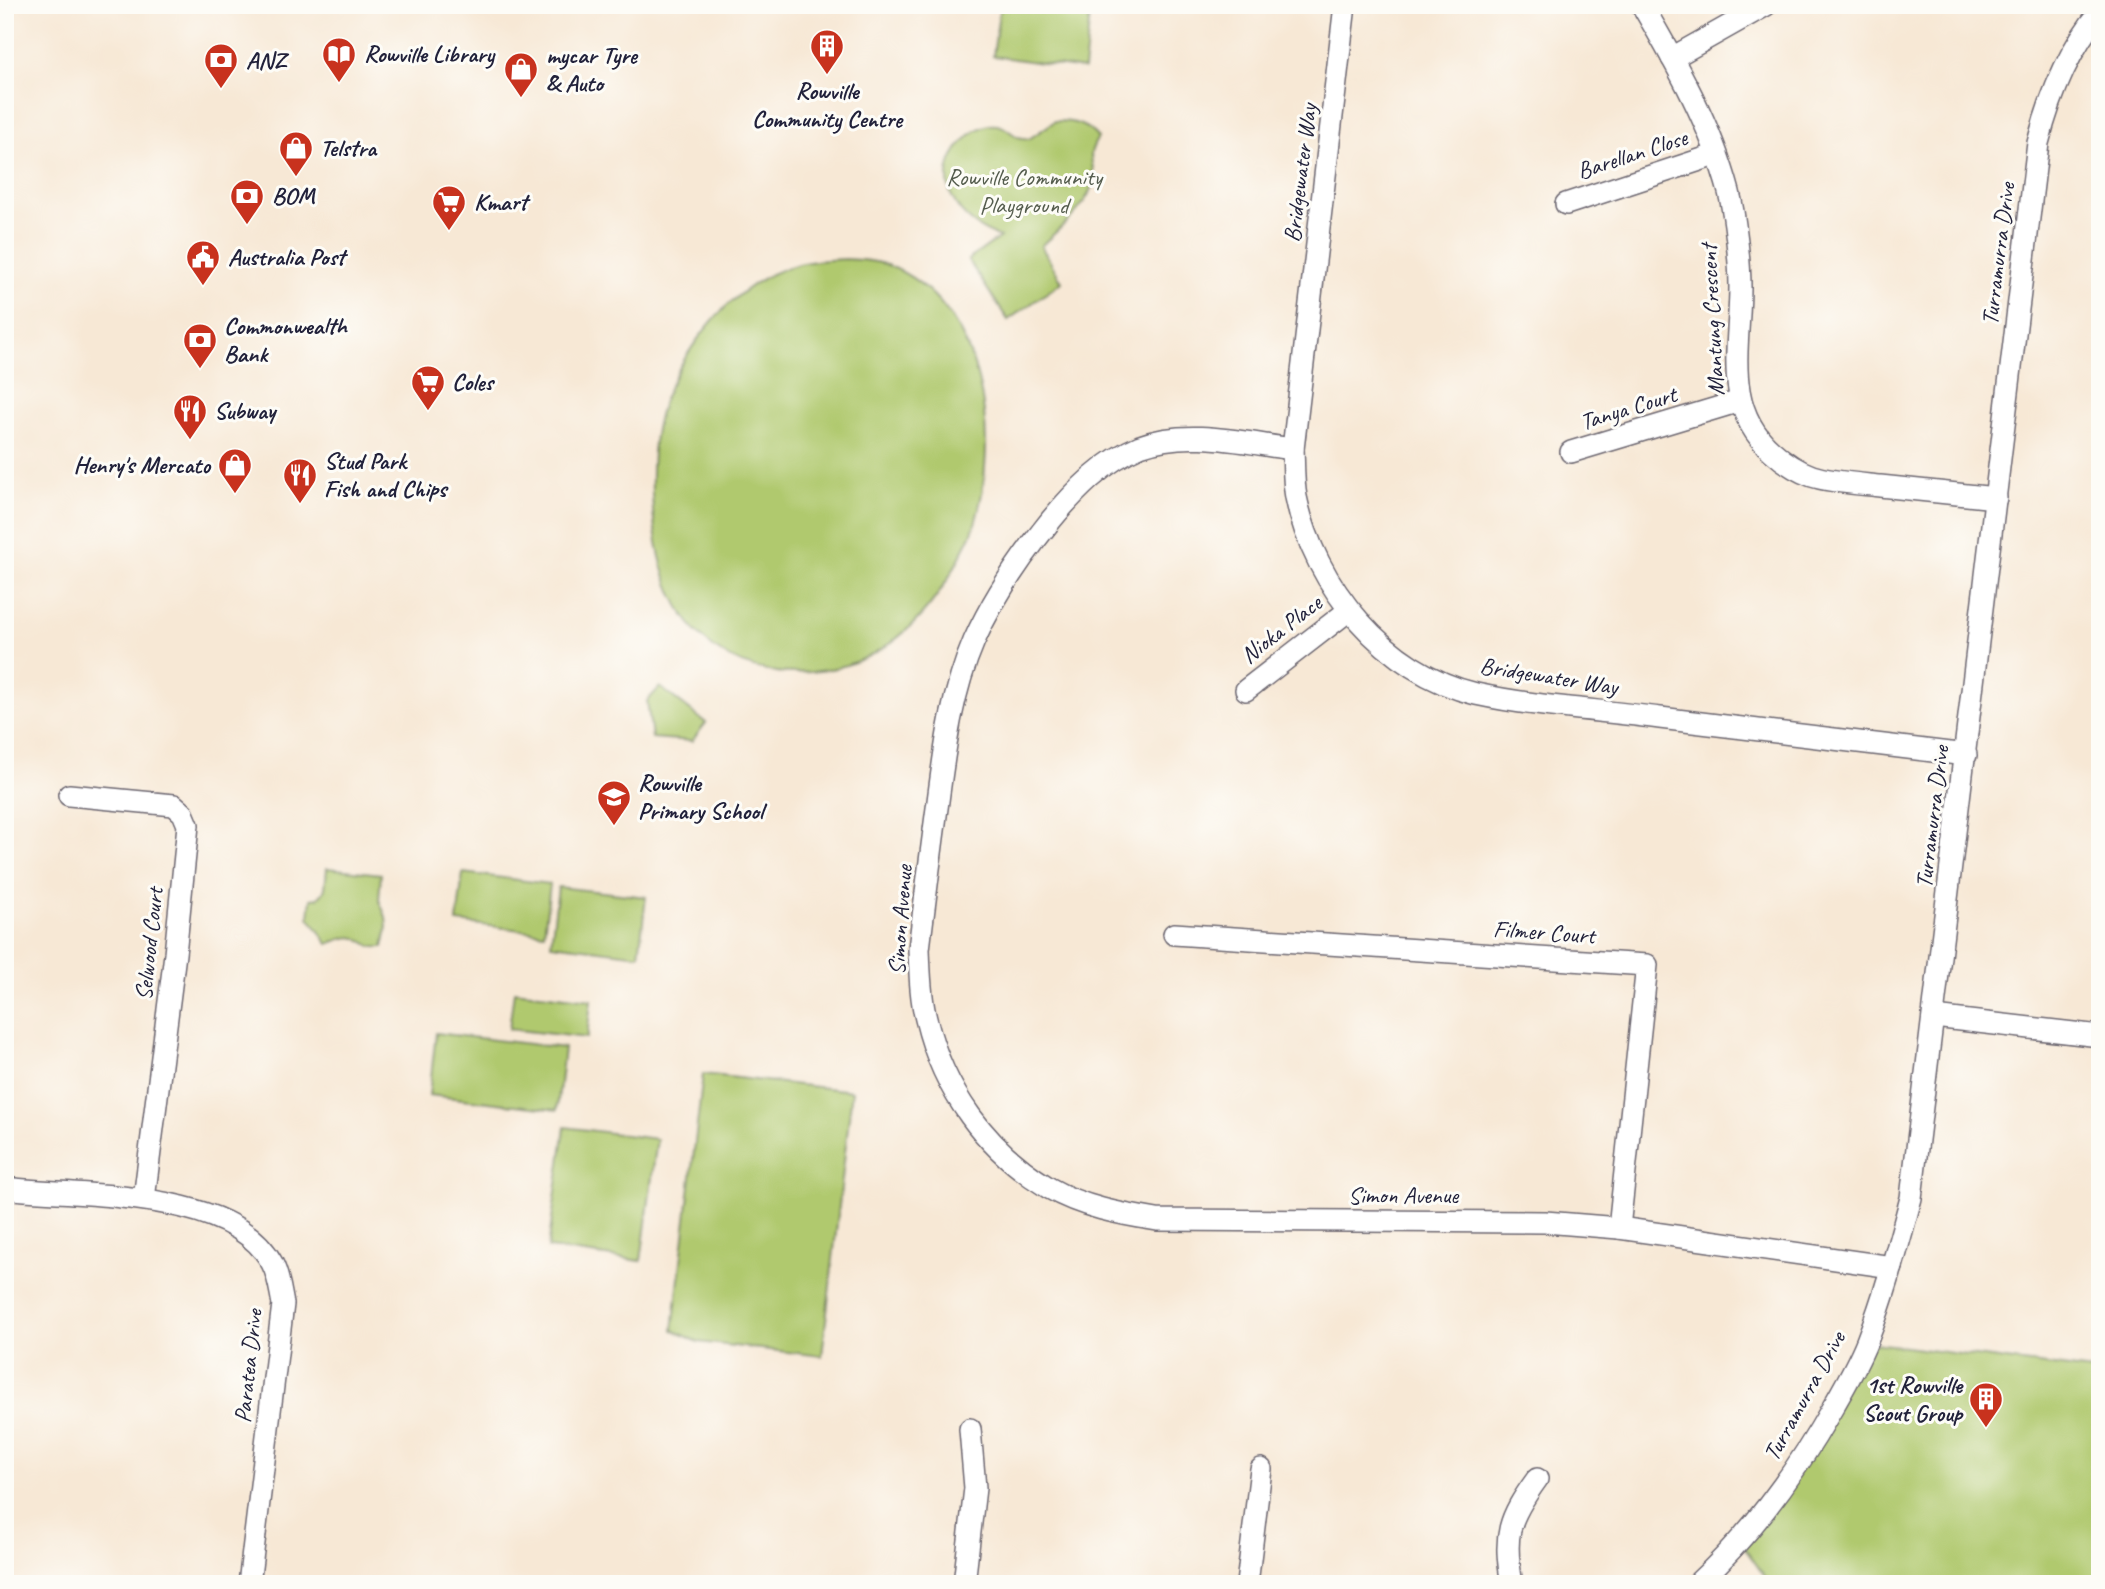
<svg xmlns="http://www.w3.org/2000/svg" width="2105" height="1589" font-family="Caveat,sans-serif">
	<rect width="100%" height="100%" fill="#fdfcf7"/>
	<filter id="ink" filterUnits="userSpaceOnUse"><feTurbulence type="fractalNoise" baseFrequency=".0143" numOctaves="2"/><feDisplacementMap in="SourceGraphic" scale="14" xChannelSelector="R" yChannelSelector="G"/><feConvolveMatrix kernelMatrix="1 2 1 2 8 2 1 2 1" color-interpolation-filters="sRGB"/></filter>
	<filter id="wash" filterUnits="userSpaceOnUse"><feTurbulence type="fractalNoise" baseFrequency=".00686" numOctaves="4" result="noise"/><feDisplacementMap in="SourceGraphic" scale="28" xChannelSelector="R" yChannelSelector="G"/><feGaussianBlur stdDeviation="1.57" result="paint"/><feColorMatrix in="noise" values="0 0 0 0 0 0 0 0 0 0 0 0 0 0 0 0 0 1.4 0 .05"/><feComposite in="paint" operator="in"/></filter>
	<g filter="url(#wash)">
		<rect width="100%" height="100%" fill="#f7e8d5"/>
		<g fill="#b0c96e" stroke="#697654" stroke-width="2">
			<path d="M1000 5H1091L1084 69 993 56Z"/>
			<path d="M1055 121C1074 121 1086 124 1098 138 1084 159 1096 161 1093 181 1088 208 1059 228 1041 246L1062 282 1008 320 968 260 1000 237C959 224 928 180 963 142 969 135 979 127 989 125 1004 123 1007 131 1018 137 1022 138 1025 138 1029 139Z"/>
			<path d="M846 259C860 260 874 260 887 265 986 303 1002 442 973 530 970 539 964 548 960 557 929 619 883 665 812 672 798 673 783 674 770 671 680 655 655 573 652 494 651 459 653 420 669 388 694 335 739 279 799 264 814 260 830 260 846 259Z"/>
			<path d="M660 687 706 723 692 741 652 738 647 701Z"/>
			<path d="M327 868 381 874 379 900 386 917 387 929 383 947C367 949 369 942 356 938 348 935 336 941 328 944L309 917 311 899 318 898 323 893 325 888Z"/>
			<path d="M463 873 550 884 544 933 457 922Z"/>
			<path d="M558 887 646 897 639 955 551 944Z"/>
			<path d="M514 991 591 1000 587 1038 509 1029Z"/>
			<path d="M436 1033 564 1048 557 1110 429 1095Z"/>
			<path d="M703 1074 852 1091 822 1356 698 1342 673 1330Z"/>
			<path d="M565 1127 657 1139 641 1261 548 1248Z"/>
			<path d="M1867 1342 2100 1372V1584H1770L1740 1541Z"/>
		</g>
	</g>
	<g filter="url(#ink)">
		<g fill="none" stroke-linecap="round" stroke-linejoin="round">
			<g stroke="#6d6771" stroke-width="24">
				<g id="minor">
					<path d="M1345 5 1293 449C1294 465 1293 481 1296 497 1314 586 1386 673 1476 694 1536 707 1599 710 1660 718 1762 731 1864 742 1966 755"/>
					<path d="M1642 5C1677 65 1711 125 1729 192 1735 216 1740 262 1740 287 1740 345 1722 407 1772 451 1783 461 1798 471 1812 476 1830 482 1861 484 1880 486 1919 490 1957 494 1996 498"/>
					<path d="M1672 58 1766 5"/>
					<path d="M1566 204 1715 155"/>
					<path d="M1293 449C1245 443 1187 428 1140 446 1104 461 1075 491 1051 520 1021 557 993 598 974 641 952 692 945 747 938 801 931 851 925 900 919 949 920 972 920 996 926 1019 943 1090 986 1150 1049 1188 1082 1207 1120 1214 1157 1220L1545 1222 1619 1228 1892 1267"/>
					<path d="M1571 452 1740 401"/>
					<path d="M1246 690 1348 611"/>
					<path d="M69 795 174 805 183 813 188 825 175 954 144 1199"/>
					<path d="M1174 934 1647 965 1619 1228"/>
					<path d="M1934 1017 2100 1036"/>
					<path d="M5 1188C78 1197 232 1188 272 1263 279 1276 280 1290 283 1304L249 1584"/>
					<path d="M964 1584 975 1488 970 1429"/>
					<path d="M1247 1584 1261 1469"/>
					<path d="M1512 1584C1503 1535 1508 1519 1537 1479"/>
					<path d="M1697 1584C1752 1533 1796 1473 1833 1407 1845 1386 1858 1364 1867 1341 1885 1295 1898 1246 1911 1198L2038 143C2050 96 2068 50 2100 12"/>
				</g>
			</g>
			<use href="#minor" stroke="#fff" stroke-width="21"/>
		</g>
	</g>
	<defs>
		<g id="building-pin" transform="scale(1.75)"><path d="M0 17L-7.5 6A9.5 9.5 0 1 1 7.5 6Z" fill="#c8321e" stroke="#fdfcf7"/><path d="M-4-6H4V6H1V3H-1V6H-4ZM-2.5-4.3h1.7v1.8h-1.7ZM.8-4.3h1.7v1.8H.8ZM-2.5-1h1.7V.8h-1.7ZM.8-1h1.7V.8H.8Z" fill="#fff"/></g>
		<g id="library-pin" transform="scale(1.75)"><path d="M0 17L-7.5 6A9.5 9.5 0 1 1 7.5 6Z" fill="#c8321e" stroke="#fdfcf7"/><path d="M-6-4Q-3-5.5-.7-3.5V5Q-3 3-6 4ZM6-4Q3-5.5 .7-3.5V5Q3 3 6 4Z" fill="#fff"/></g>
		<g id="bank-pin" transform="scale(1.75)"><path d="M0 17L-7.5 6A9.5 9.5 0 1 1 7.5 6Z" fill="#c8321e" stroke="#fdfcf7"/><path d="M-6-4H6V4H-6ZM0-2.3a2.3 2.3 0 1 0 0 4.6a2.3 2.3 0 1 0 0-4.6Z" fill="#fff"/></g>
		<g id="shop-pin" transform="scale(1.75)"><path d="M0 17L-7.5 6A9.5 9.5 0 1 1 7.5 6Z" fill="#c8321e" stroke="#fdfcf7"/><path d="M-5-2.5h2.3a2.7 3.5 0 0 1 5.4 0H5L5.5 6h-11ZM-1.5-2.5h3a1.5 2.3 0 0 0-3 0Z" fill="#fff"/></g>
		<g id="supermarket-pin" transform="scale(1.75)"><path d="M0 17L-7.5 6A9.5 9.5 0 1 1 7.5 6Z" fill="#c8321e" stroke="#fdfcf7"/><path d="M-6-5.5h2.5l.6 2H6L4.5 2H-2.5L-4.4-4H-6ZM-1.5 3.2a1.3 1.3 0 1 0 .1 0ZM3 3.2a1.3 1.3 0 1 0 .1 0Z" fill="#fff"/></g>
		<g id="civic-pin" transform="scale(1.75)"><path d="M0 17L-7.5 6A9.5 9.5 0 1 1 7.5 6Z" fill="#c8321e" stroke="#fdfcf7"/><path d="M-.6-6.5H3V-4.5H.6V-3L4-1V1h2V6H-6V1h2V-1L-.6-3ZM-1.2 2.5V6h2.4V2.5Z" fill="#fff"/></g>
		<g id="restaurant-pin" transform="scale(1.75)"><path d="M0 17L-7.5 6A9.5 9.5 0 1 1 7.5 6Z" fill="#c8321e" stroke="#fdfcf7"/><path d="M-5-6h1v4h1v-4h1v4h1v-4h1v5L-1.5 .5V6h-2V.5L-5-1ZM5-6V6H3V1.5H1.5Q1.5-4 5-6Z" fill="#fff"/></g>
		<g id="school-pin" transform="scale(1.75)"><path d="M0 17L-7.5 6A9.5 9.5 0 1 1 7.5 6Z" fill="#c8321e" stroke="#fdfcf7"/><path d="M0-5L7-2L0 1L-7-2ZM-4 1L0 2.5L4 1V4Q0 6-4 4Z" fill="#fff"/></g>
	</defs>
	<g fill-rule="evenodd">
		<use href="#building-pin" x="827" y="46"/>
		<use href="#library-pin" x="339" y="54"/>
		<use href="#bank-pin" x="221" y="60"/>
		<use href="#shop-pin" x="521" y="69"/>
		<use href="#shop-pin" x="296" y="148"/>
		<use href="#bank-pin" x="247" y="196"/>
		<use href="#supermarket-pin" x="449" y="202"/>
		<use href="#civic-pin" x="203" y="257"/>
		<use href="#bank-pin" x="200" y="340"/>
		<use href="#supermarket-pin" x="428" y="382"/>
		<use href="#restaurant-pin" x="190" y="411"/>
		<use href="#shop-pin" x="235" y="465"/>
		<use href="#restaurant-pin" x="300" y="475"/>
		<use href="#school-pin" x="614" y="797"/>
		<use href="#building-pin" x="1986" y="1399"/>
	</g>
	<g text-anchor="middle" stroke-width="6" stroke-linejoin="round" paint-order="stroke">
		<g font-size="24" font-weight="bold" fill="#22223b" stroke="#fdfcf7" text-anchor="start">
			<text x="364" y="62">Rowville Library</text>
			<text x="546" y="63">mycar Tyre<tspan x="546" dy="28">&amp; Auto</tspan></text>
			<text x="246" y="68">ANZ</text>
			<text x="827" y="99" text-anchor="middle">Rowville<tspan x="827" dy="28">Community Centre</tspan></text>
			<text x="320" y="156">Telstra</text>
			<text x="272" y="204">BOM</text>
			<text x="474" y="210">Kmart</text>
			<text x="228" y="265">Australia Post</text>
			<text x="224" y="334">Commonwealth<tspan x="224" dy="28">Bank</tspan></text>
			<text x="452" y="390">Coles</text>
			<text x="214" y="419">Subway</text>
			<text x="324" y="469">Stud Park<tspan x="324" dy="28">Fish and Chips</tspan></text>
			<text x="210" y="473" text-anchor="end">Henry's Mercato</text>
			<text x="638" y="791">Rowville<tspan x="638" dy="28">Primary School</tspan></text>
			<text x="1962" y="1393" text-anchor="end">1st Rowville<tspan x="1962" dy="28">Scout Group</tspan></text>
		</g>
		<g font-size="24" fill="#22223b" stroke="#fdfcf7">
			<text transform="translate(1632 154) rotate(-18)" y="8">Barellan Close</text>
			<text transform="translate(1300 173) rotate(-83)" y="8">Bridgewater Way</text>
			<text transform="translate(1998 254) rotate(-83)" y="8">Turramurra Drive</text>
			<text transform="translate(1712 320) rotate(-93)" y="8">Mantung Crescent</text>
			<text transform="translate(1628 408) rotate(-17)" y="8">Tanya Court</text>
			<text transform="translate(1281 629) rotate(-38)" y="8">Nioka Place</text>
			<text transform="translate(1549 676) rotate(9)" y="8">Bridgewater Way</text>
			<text transform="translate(1932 817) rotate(-83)" y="8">Turramurra Drive</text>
			<text transform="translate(900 920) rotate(-86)" y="8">Simon Avenue</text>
			<text transform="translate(1544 932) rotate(4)" y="8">Filmer Court</text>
			<text transform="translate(149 944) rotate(-84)" y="8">Selwood Court</text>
			<text x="1403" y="1203">Simon Avenue</text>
			<text transform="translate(248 1366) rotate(-84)" y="8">Paratea Drive</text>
			<text transform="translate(1804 1396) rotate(-61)" y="8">Turramurra Drive</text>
		</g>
		<g font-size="24" fill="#545c4d" stroke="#fdfcf7">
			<text x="1024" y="185">Rowville Community<tspan x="1024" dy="28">Playground</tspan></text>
		</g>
	</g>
	<rect width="2105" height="1589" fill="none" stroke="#fdfcf7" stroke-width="28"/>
</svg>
